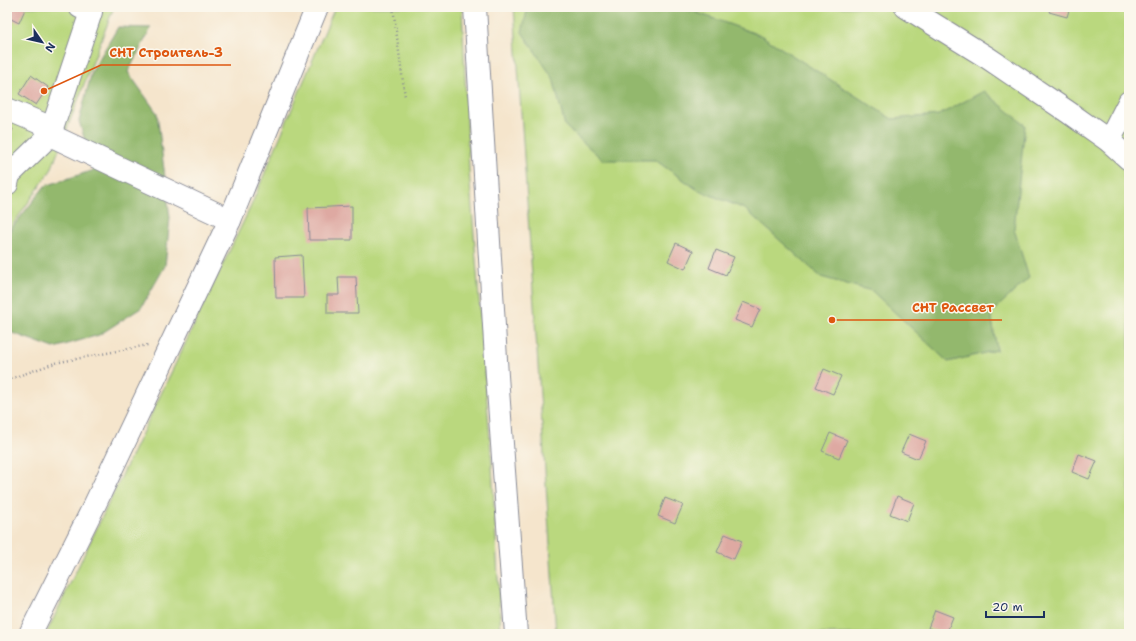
<svg xmlns="http://www.w3.org/2000/svg" width="1136" height="641" font-family="'Shantell Sans',sans-serif">
	<rect width="100%" height="100%" fill="#fbf7ec"/>
	<filter id="ink" filterUnits="userSpaceOnUse"><feTurbulence type="fractalNoise" baseFrequency=".025" numOctaves="2"/><feDisplacementMap in="SourceGraphic" scale="8" xChannelSelector="R" yChannelSelector="G"/><feConvolveMatrix kernelMatrix="1 2 1 2 8 2 1 2 1" color-interpolation-filters="sRGB"/></filter>
	<filter id="wash" filterUnits="userSpaceOnUse"><feTurbulence type="fractalNoise" baseFrequency=".012" numOctaves="4" result="noise"/><feDisplacementMap in="SourceGraphic" scale="16" xChannelSelector="R" yChannelSelector="G"/><feGaussianBlur stdDeviation="0.9" result="paint"/><feColorMatrix in="noise" values="0 0 0 0 0 0 0 0 0 0 0 0 0 0 0 0 0 1.4 0 .05"/><feComposite in="paint" operator="in"/></filter>
	<g filter="url(#wash)">
		<rect width="100%" height="100%" fill="#f5e5cc"/>
		<g fill="#bad87e" stroke="#6a846e">
			<path d="M7 7H114L51 170 7 233Z"/>
			<path d="M335 7H462L469 170 492 465 501 634H46L250 208Z"/>
			<path d="M514 7H1129V634H556Z"/>
		</g>
		<g fill="#93b86d" stroke="#577466">
			<path d="M528 7H681L762 36 892 119 939 115 984 91 1025 125 1014 229 1029 278 991 313 997 350 948 362 872 291 821 277 745 209 698 190 655 160H603L565 126 553 78 522 32Z"/>
			<path d="M118 27 151 28 128 72 157 113 170 218 165 266 141 308 99 335 54 348 7 331V240L11 229 45 186 94 170 79 121 92 71Z"/>
		</g>
		<g id="blocks">
			<g fill="#dea9a2">
				<path d="M7 7H26L19 23 7 17Z"/>
				<path d="M1051 7H1070L1067 17 1049 12Z"/>
				<path d="M31 75 48 87 36 105 19 94Z"/>
				<path d="M7 126 13 129 7 141Z"/>
				<path d="M352 206V240H309L308 208Z"/>
				<path d="M676 243 693 251 685 269 668 261Z"/>
				<path d="M716 250 734 257 726 275 709 268Z"/>
				<path d="M302 255 304 298H276L275 257Z"/>
				<path d="M338 277H356L358 313H327V295H339Z"/>
				<path d="M743 302 760 309 752 327 735 320Z"/>
				<path d="M824 369 841 376 833 394 816 387Z"/>
				<path d="M830 433 847 440 839 458 822 451Z"/>
				<path d="M909 434 926 441 918 459 901 452Z"/>
				<path d="M1079 454 1097 461 1089 479 1072 472Z"/>
				<path d="M897 496 914 503 907 521 890 514Z"/>
				<path d="M665 498 683 505 675 523 658 516Z"/>
				<path d="M725 534 742 541 734 559 717 552Z"/>
				<path d="M935 610 953 617 946 634 928 628Z"/>
			</g>
		</g>
	</g>
	<g filter="url(#ink)">
		<use href="#blocks" fill-opacity="0" stroke="#888a95" stroke-width="1"/>
		<g fill="none" stroke-linecap="round" stroke-linejoin="round">
			<g stroke="#888a95" stroke-width="24">
				<g id="minor">
					<path d="M475 7 497 376 516 634"/>
					<path d="M906 7 988 58 1068 112 1109 141 1129 159"/>
					<path d="M7 109 52 128"/>
					<path d="M50 135 230 220"/>
					<path d="M1109 141 1129 102"/>
					<path d="M7 184 9 175 50 135 91 12 80 7"/>
					<path d="M30 634 95 504 230 220 317 7"/>
				</g>
			</g>
			<g stroke="#888a95" stroke-width="2.5" stroke-dasharray="1 3" stroke-linecap="butt">
				<path d="M393 7 405 97"/>
				<path d="M7 380 55 363 148 345"/>
			</g>
			<use href="#minor" stroke="#fff" stroke-width="22"/>
		</g>
	</g>
	<path fill="none" stroke="#de5710" stroke-width="1.5" d="M44 91L101 65H231M832 320L904 320H1002"/>
	<g fill="#de5710" stroke="#fbf7ec" stroke-width="1.5">
		<circle cx="44" cy="91" r="4"/>
		<circle cx="832" cy="320" r="4"/>
	</g>
	<g font-size="13" text-anchor="middle" font-weight="bold" fill="#de5710" stroke="#fbf7ec" stroke-width="3" stroke-linejoin="round" paint-order="stroke">
		<text x="166" y="57">СНТ Строитель-3</text>
		<text x="953" y="312">СНТ Рассвет</text>
	</g>
	<rect width="1136" height="641" fill="none" stroke="#fbf7ec" stroke-width="24"/>
	<g transform="translate(42 42) rotate(124)" stroke="#fbf7ec" stroke-width="3" paint-order="stroke">
	<path d="M0-3L7 15L0 10L-7 15Z" fill="#1b2f5e"/>
	<text y="-6" font-size="11" font-weight="bold" text-anchor="middle" fill="#1b2f5e">N</text>
	</g>
	<path d="M986 611v6h58v-6" fill="none" stroke="#1b2f5e" stroke-width="2"/>
	<text x="992" y="611" font-size="12" fill="#1b2f5e" stroke="#fbf7ec" stroke-width="3" paint-order="stroke">20 m</text>
</svg>
